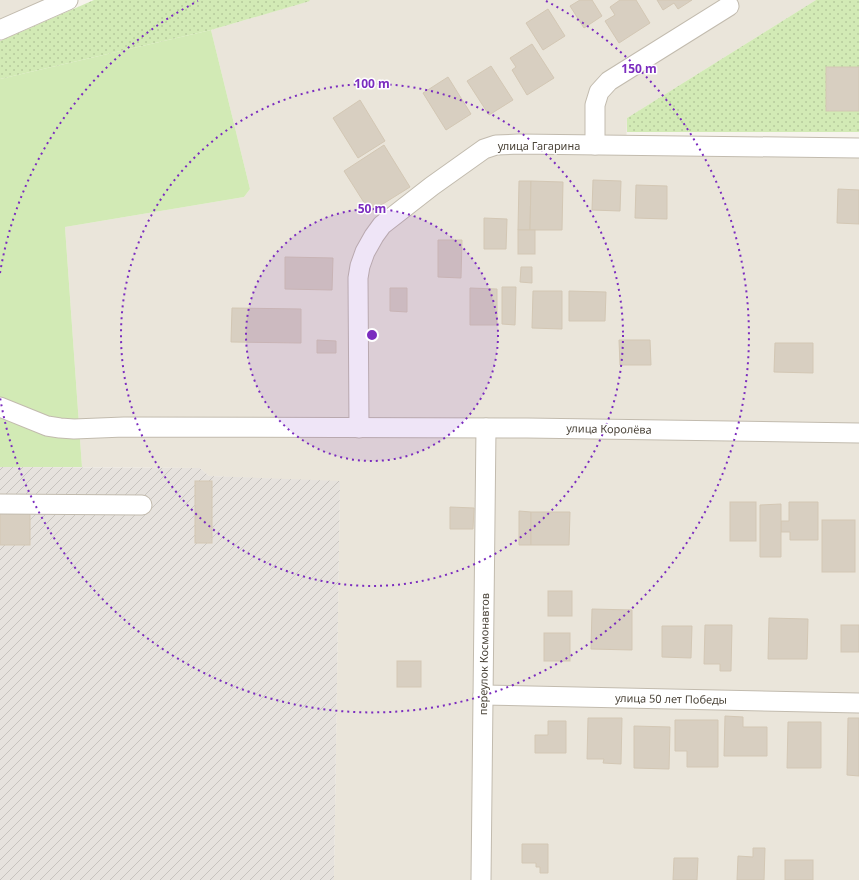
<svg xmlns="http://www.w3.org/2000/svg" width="859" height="880" font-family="'Noto Sans',sans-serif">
	<defs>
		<pattern id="industrial-furrows" width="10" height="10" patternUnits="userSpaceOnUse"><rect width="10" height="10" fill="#e6e2dd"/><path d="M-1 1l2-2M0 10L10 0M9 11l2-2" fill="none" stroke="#c7c3be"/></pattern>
		<pattern id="park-dots" width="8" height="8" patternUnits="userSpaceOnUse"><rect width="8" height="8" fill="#d2eab5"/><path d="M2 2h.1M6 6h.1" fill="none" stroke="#b6ca9c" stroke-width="1.8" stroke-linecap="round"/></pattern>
	</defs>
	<rect width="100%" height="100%" fill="#f6f3ec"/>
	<g fill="#eae5da">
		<path d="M0 0H48L0 21Z"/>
		<path d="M309 0H816L627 118 626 154 859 156V880H334L340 482 209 476 200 468 82 467 65 227 244 197 250 189 211 30 309 1Z"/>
	</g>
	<path fill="url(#industrial-furrows)" d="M0 467 200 468 209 476 340 481 334 880H0Z"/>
	<path fill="#d2eab5" d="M211 30 250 189 244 197 65 227 82 467H0V79Z"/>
	<g fill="url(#park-dots)">
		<path d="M94 0H309L310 1 211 30 0 79V41Z"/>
		<path d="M816 0H859V132H627V118Z"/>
	</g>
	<g fill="#d8cfc1" stroke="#d3c7b4">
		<path d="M580 0H592L602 16 584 28 570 6Z"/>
		<path d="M620 0H636L650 23 619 43 605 21 615 15 610 7Z"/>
		<path d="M657 0H692L678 9 674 3 663 10Z"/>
		<path d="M548 9 565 36 543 50 526 23Z"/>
		<path d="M532 44 554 78 527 95 512 70 516 67 510 58Z"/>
		<path d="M491 66 513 100 489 115 467 81Z"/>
		<rect x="826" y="67" width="33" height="44"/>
		<path d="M448 77 471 114 446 130 423 93Z"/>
		<path d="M360 100 385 141 358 158 333 118Z"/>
		<path d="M384 145 410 187 370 212 344 171Z"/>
		<path d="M593 180 621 181 620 211 592 210Z"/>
		<path d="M519 181H531L530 230H518Z"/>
		<path d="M531 181 563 182 562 230H530Z"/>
		<path d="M636 185 667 186V219L635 218Z"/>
		<path d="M838 189 859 190V224L837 223Z"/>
		<path d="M484 218 507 219 506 249H484Z"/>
		<rect x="518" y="230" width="17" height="24"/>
		<path d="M438 240H462L461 278 438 277Z"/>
		<path d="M285 257 333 258 332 290 285 289Z"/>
		<path d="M521 267H532V283L520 282Z"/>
		<path d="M502 287H516L515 325 502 324Z"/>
		<path d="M390 288H407V312L390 311Z"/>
		<path d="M470 288 497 289V325H470Z"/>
		<path d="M533 291H562V329L532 328Z"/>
		<path d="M569 291 606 292 605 321H569Z"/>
		<path d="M232 308 301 309V343L231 342Z"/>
		<path d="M317 340 336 341V353H317Z"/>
		<path d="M619 340H650L651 365H620Z"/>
		<path d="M775 343H813V373L774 372Z"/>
		<rect x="195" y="481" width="17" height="62"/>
		<rect x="730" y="502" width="26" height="39"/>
		<path d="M789 502H818V540H790V532H781V521H789Z"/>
		<path d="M781 504V557H760V505Z"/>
		<path d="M450 507 474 508 473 529H450Z"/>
		<rect x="0" y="509" width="30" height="36"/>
		<path d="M519 511 531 512V545H519Z"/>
		<path d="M531 512H570L569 545H531Z"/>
		<rect x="822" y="520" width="33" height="52"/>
		<rect x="548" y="591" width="24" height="25"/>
		<path d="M592 609 632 610V650L591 649Z"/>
		<path d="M769 618 808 619 807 659H768Z"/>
		<path d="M705 625H732L731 671H720V664H704Z"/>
		<rect x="841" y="625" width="18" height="27"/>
		<path d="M662 626H692L691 658 662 657Z"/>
		<rect x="544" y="633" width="26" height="28"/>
		<rect x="397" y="661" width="24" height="26"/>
		<path d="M725 716 743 717V727H767V756H724Z"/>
		<path d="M588 718H622L621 764 603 763 604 759H587Z"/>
		<path d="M848 718H859V776L847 775Z"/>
		<path d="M675 720H718V767H687V751H675Z"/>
		<path d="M548 721H566V753H535V735H548Z"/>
		<path d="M788 722H821V768H787Z"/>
		<path d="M634 726 670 727 669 769 634 768Z"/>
		<path d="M522 844H548V873H540V867H536V863H522Z"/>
		<path d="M753 848H765L764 880H737L738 856 753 857Z"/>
		<path d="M674 858H698L697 880H673Z"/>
		<rect x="785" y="860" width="28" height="20"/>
	</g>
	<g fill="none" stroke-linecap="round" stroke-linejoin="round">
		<g stroke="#c2bbae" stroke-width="21">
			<g id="minor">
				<path d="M0 30 68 0"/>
				<path d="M595 145V105L599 92 609 81 729 6"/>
				<path d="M0 407 47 426 60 428 74 429 124 427 527 428 859 433"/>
				<path d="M359 428 358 278 360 266 365 252 374 236 382 225 432 186 484 149 496 145 519 144 859 148"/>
				<path d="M0 504 142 505"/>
				<path d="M483 695 859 703"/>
				<path d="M481 880 486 428"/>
			</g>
		</g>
		<use href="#minor" stroke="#fff" stroke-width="19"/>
	</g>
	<circle cx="372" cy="335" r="126" fill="#7b2cbf" fill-opacity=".12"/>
	<g fill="none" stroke="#7b2cbf" stroke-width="2" stroke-dasharray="2 4">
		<circle cx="372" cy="335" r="126"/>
		<circle cx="372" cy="335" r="251"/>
		<path d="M0 273A377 377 0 0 1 198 1M546 1A377 377 0 1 1 0 397"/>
	</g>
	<g text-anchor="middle" stroke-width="3" stroke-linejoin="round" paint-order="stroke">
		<g font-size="11" fill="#4b4439" stroke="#fff">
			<text x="539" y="150">улица Гагарина</text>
			<text transform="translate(609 429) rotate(1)" y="4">улица Королёва</text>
			<text transform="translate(484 654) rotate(-89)" y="4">переулок Космонавтов</text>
			<text transform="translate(671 699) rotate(1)" y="4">улица 50 лет Победы</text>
		</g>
	</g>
	<circle cx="372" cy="335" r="6" fill="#7b2cbf" stroke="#fff" stroke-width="2"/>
	<g font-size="12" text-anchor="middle" font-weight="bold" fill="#7b2cbf" stroke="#fff" stroke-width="3" stroke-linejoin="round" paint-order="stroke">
		<text x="639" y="73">150 m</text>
		<text x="372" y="88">100 m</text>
		<text x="372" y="213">50 m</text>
	</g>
</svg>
